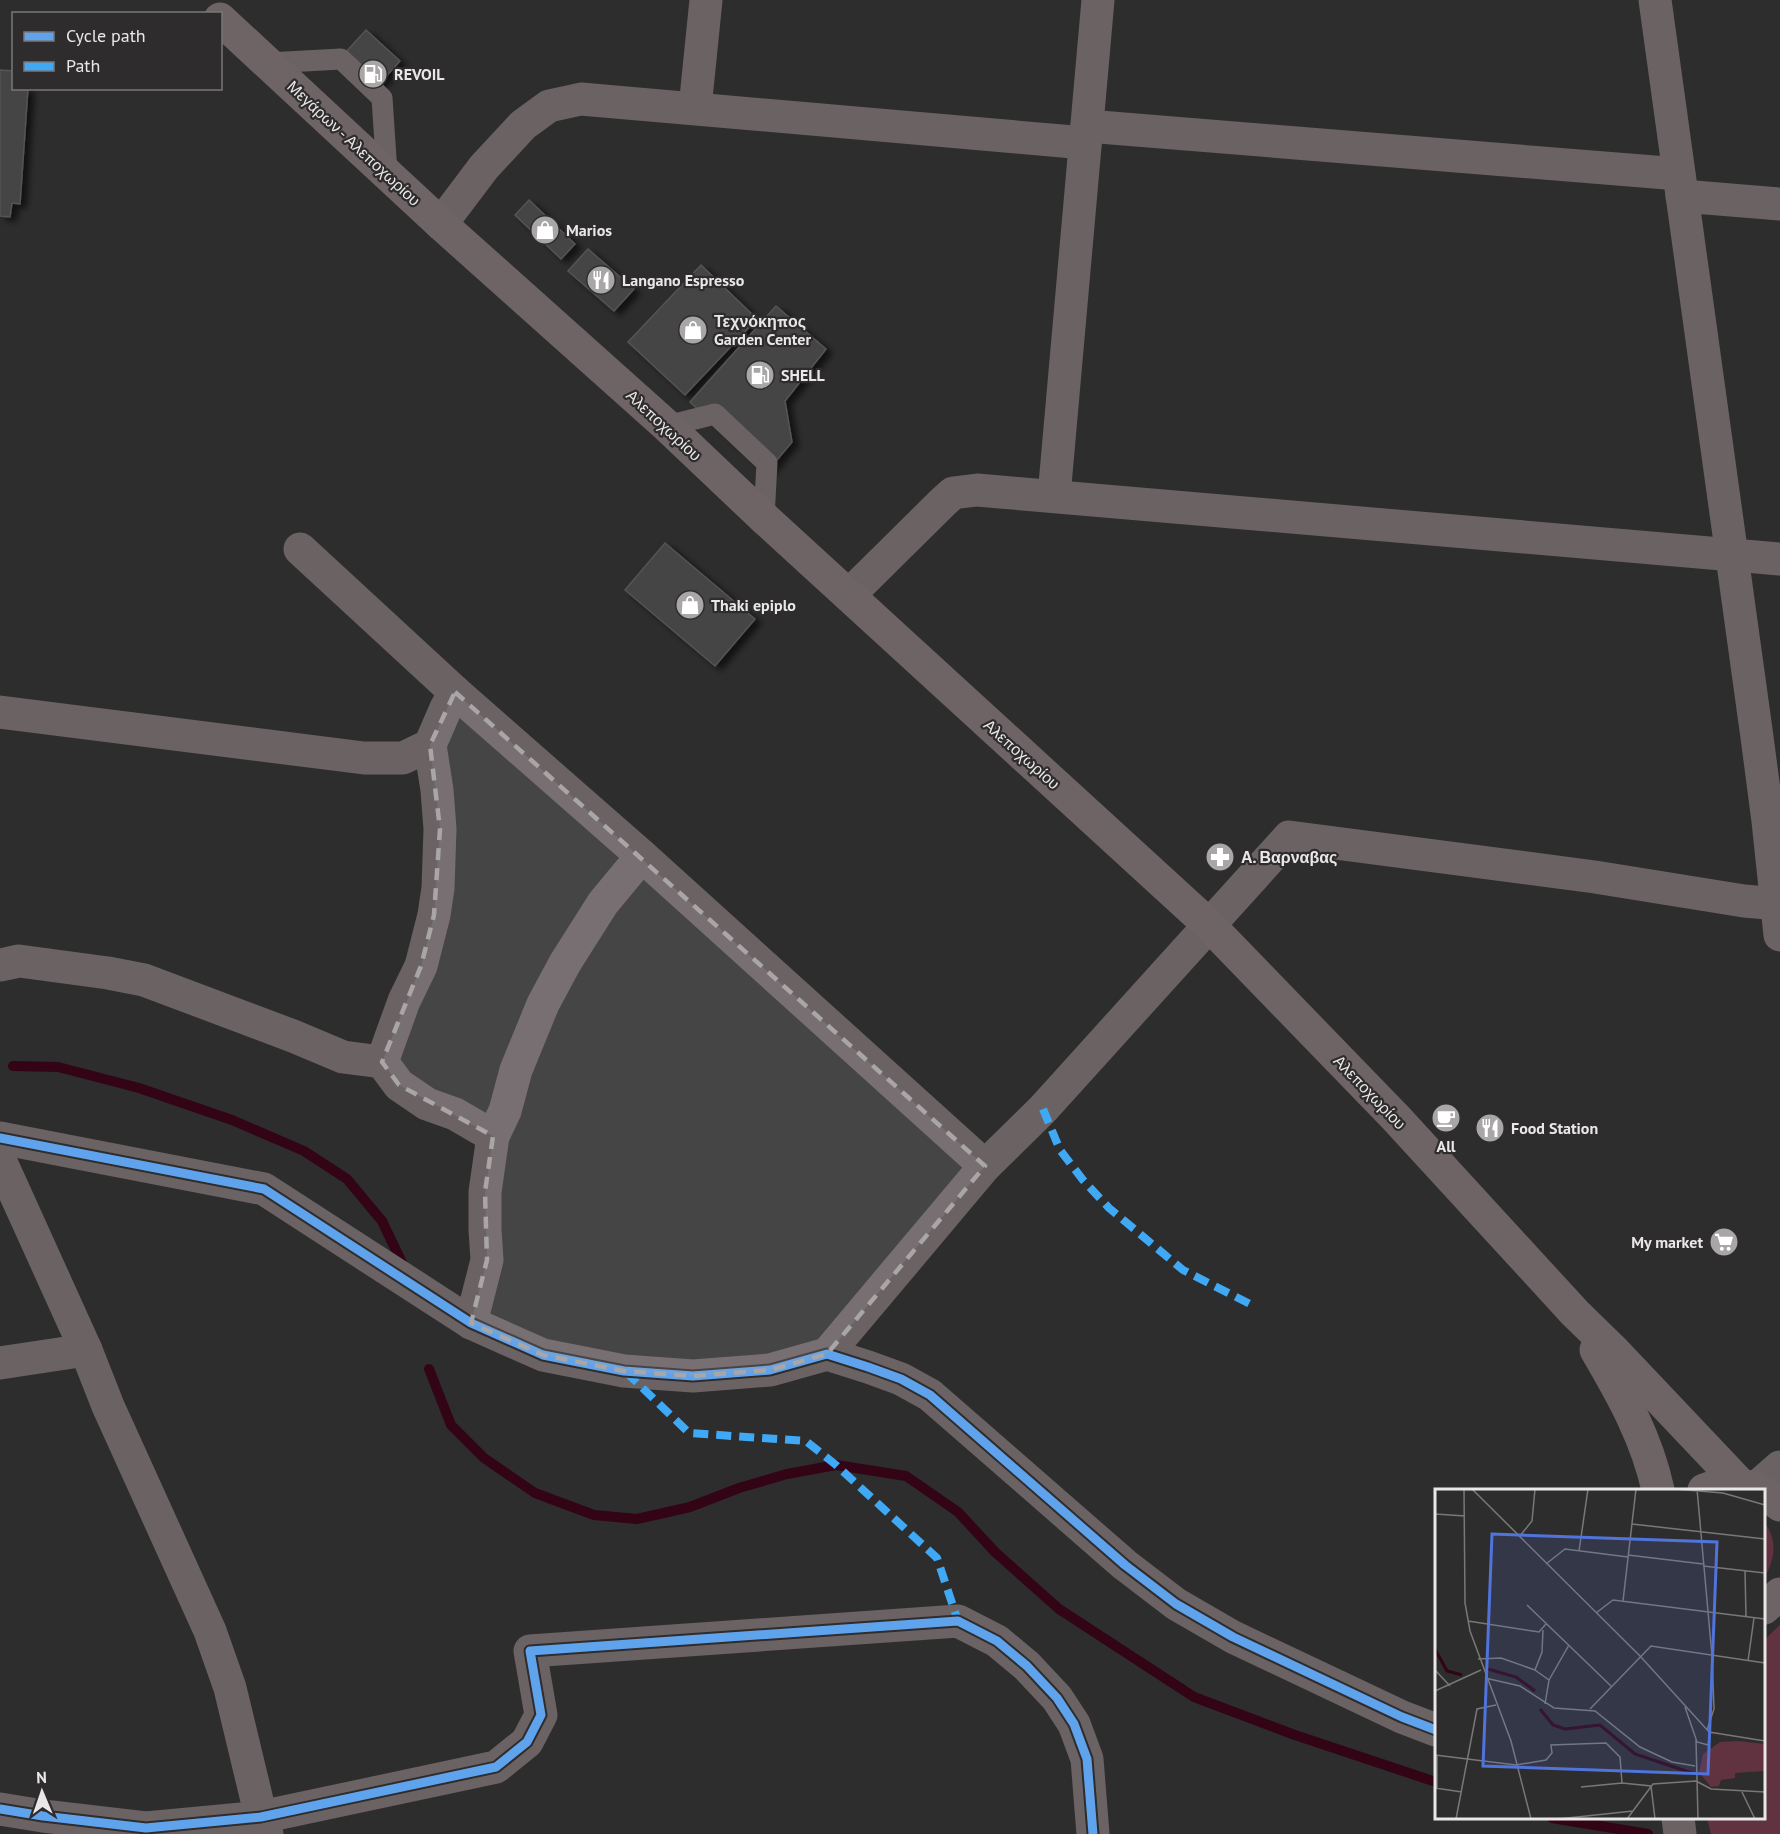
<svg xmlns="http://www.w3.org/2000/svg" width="1780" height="1834" font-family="'PT Sans',sans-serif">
	<defs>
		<filter id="shadow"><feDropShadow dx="6" dy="4" stdDeviation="3" flood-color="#0009"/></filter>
	</defs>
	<rect width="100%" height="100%" fill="#2e2d2d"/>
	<g fill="#613240">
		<path d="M1764 1522C1778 1539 1775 1561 1764 1578Z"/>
		<path d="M1780 1625V1834H1711L1707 1818H1764V1640Z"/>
	</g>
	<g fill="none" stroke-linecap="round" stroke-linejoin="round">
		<g stroke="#320415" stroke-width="10">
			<path d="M13 1066 58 1067 139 1088 232 1120 304 1151 347 1179 382 1221 405 1269"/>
			<path d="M429 1369 451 1425 484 1458 535 1493 594 1515 637 1519 690 1507 739 1488 787 1474 836 1465 906 1476 958 1512 995 1552 1059 1609 1194 1697 1292 1734 1436 1782"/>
			<path d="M1552 1818 1648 1834"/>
		</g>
	</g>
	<g fill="#454444" stroke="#545454" stroke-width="1.5" filter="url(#shadow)">
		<path d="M366 30 400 61 371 93 336 63Z"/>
		<path d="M0 70 14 71V88H28L20 204 12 203 10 217 0 216Z"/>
		<path d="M529 200 575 244 561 259 515 215Z"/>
		<path d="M588 249 634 289 614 311 568 271Z"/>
		<path d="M701 265 757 319 685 395 628 342Z"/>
		<path d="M776 306 826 349 785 401 792 442 766 473 690 402Z"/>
		<path d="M665 543 755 619 715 666 625 590Z"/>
	</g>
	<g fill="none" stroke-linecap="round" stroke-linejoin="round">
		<g stroke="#6b6264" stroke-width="21">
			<path d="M268 63 341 59 382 98 387 173"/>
			<path d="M667 426 715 414 767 463 764 518"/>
		</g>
		<g stroke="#6b6264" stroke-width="33">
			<path d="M695 108 706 0"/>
			<path d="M1087 126 1679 174"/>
			<path d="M1682 196 1780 204"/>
			<path d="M441 224 484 167 523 125 549 106 581 99 1085 143"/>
			<path d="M1054 496 1098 0"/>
			<path d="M300 549 455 692 642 856 985 1166"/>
			<path d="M849 595 943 502 953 493 977 490 1780 559"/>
			<path d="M0 712 364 758H403L430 745 446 708 455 692"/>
			<path d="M430 745 437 790 440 829 438 888 434 915 421 966 404 1001 382 1062 399 1085 427 1104 455 1114 493 1136 485 1192V1230L487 1260 471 1323"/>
			<path d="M0 965 19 961 108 973 144 980 293 1036 343 1057 382 1062"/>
			<path d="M493 1136 505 1111 516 1070 543 1004 565 963 603 903 642 856"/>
			<path d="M0 1138 264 1189 471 1323 543 1355 624 1371 693 1376 770 1370 827 1354 868 1367 901 1379 930 1395 1125 1565 1176 1604 1233 1637 1402 1717 1436 1730"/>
			<path d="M0 1160 86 1350 108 1406 210 1631 230 1688 261 1817 267 1834"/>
			<path d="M827 1354 985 1166 1043 1109 1289 837 1595 877 1744 901 1780 904"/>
			<path d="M0 1363 86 1350"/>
			<path d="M0 1809 43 1816 146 1828 261 1817 496 1767 527 1742 541 1715 530 1651 958 1621 997 1641 1027 1666 1057 1698 1074 1724 1087 1759 1093 1834"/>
		</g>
		<g stroke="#6b6264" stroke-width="33">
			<path d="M1655 0 1757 737 1768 821 1780 935"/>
			<path d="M1756 1488 1780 1467"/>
			<path d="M1678 1818 1680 1834"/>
		</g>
		<g stroke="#6e6466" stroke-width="33">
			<path d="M220 19 441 224 667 426 764 518 1209 925 1396 1118 1575 1313 1615 1352 1740 1484"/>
			<path d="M1596 1350C1623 1396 1647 1439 1658 1490"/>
			<path d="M1704 1490C1721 1483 1738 1484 1756 1488"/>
			<path d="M1764 1493 1780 1505"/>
			<path d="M1764 1608 1780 1594"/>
		</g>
		<g stroke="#3fa9f5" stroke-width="8" stroke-dasharray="15 8" stroke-linecap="butt">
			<path d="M1043 1109 1060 1150 1083 1180 1109 1208 1183 1270 1250 1304"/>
			<path d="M626 1372 689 1433 806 1441 836 1465 937 1558 958 1621"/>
		</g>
		<g stroke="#2f2c2d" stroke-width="13">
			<g id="cycleway">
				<path d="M0 1138 264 1189 471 1323 543 1355 624 1371 693 1376 770 1370 827 1354 868 1367 901 1379 930 1395 1125 1565 1176 1604 1233 1637 1402 1717 1436 1730"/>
				<path d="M0 1809 43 1816 146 1828 261 1817 496 1767 527 1742 541 1715 530 1651 958 1621 997 1641 1027 1666 1057 1698 1074 1724 1087 1759 1093 1834"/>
			</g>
		</g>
		<use href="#cycleway" stroke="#60a3ed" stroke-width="9"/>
	</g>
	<path fill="#a8a6a7" fill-opacity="0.2" stroke="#a8a6a7" stroke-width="4.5" stroke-dasharray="12 8" stroke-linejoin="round" d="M455 692 985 1166 827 1354 770 1370 693 1376 624 1371 543 1355 471 1323 487 1260 485 1192 493 1136 399 1085 382 1062 421 966 434 915 440 829 430 745Z"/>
	<defs>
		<g id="fuel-disc" transform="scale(1.5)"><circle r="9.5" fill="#a8a6a7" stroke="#2f2c2d"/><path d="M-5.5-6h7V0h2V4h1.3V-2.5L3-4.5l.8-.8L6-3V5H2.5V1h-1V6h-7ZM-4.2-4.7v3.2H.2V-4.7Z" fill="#fff"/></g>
		<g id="shop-disc" transform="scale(1.5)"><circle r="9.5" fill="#a8a6a7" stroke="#2f2c2d"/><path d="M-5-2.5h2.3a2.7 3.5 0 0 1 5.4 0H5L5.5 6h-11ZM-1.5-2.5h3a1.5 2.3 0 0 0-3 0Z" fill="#fff"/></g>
		<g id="restaurant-disc" transform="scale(1.5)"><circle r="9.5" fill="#a8a6a7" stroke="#2f2c2d"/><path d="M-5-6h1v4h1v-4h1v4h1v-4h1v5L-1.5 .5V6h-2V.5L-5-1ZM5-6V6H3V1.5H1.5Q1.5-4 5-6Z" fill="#fff"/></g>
		<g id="pharmacy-disc" transform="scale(1.5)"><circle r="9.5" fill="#a8a6a7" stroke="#2f2c2d"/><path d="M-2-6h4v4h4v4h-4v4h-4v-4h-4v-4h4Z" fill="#fff"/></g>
		<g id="cafe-disc" transform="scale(1.5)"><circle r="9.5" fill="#a8a6a7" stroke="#2f2c2d"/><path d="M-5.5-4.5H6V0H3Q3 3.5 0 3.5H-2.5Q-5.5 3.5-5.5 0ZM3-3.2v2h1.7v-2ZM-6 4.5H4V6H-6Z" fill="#fff"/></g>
		<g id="supermarket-disc" transform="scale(1.5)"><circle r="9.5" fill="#a8a6a7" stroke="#2f2c2d"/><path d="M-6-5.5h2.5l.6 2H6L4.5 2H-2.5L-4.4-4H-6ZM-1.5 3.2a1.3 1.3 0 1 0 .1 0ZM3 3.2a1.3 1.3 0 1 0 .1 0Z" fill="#fff"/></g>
	</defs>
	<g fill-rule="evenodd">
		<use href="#fuel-disc" x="373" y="74"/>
		<use href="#shop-disc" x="545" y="230"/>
		<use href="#restaurant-disc" x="601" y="280"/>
		<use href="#shop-disc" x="693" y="330"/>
		<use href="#fuel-disc" x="760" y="375"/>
		<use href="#shop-disc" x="690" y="605"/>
		<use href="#pharmacy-disc" x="1220" y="857"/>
		<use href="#cafe-disc" x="1446" y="1118"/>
		<use href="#restaurant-disc" x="1490" y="1128"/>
		<use href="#supermarket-disc" x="1724" y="1242"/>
	</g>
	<g text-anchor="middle" stroke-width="4.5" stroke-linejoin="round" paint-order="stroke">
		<g font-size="16" font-weight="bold" fill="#e9e7e8" stroke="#2f2c2d" text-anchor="start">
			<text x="394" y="80">REVOIL</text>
			<text x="566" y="236">Marios</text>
			<text x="622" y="286">Langano Espresso</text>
			<text x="714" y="327">Τεχνόκηπος<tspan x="714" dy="18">Garden Center</tspan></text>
			<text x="781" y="381">SHELL</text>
			<text x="711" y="611">Thaki epiplo</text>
			<text x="1241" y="863">Α. Βαρναβας</text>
			<text x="1511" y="1134">Food Station</text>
			<text x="1446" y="1152" text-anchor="middle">All</text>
			<text x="1703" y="1248" text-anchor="end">My market</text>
		</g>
		<g font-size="16" fill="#e9e7e8" stroke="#2f2c2d">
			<text transform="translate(354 143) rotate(43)" y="6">Μεγάρων - Αλεποχωρίου</text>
			<text transform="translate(664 425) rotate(43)" y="6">Αλεποχωρίου</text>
			<text transform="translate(1022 754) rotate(42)" y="6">Αλεποχωρίου</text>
			<text transform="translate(1370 1092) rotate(46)" y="6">Αλεποχωρίου</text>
		</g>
	</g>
	<g transform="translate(1435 1489)">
		<rect width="330" height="330" fill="#2e2d2d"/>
		<path d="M303 252 330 255V282L300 284V289L286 291 284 297 276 298 264 283 268 265 285 253Z" fill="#613240"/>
		<path fill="none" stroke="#320415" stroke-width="3" d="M0 160 12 182 27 186M53 180 81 188 100 202M105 220 118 236 130 240 165 236 200 265 257 284"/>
		<path fill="none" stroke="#797778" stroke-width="1.5" d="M29 0 30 114 35 142 76 252 96 330M37 0 205 167 275 244 273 256 262 253 250 218M239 0 288 4 330 16M262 0 277 167 279 220 272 241M0 25 30 27M197 35 330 50M84 48 97 32 100 0M144 62 153 0M193 66 268 75M111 75 130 60 193 68M268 77 330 84M310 82 311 128M188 112 201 0M92 116 176 197M161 124 178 111 330 130M33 132 104 143 111 135M108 141 107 163 100 181 114 191 110 215M43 170 66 169 100 181M313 172 319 129M0 181 15 197M50 189 85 197 119 219 160 222 205 258 237 273 260 277M114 191 134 156M0 202 46 181M155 220 216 157 330 174M274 243 330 252M261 251 263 330M0 266 81 276 111 271 117 264 116 256 171 254 185 268 187 294M261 292 276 300 330 303M146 298 187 294 216 297 220 330M0 299 27 303M2 300V267M307 303 320 330M21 330 42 220 61 216M123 330 198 322M192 330 218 295 261 292"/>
		<path fill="#5074dc" fill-opacity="0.15" stroke="#5074dc" stroke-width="3" d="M57 45 282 53 273 285 48 277Z"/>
		<rect width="330" height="330" fill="none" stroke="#e9e7e8" stroke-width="3"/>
	</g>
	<rect x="12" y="12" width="210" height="78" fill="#2f2c2d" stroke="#797778" stroke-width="1.5"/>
	<rect x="24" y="32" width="30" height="9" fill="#60a3ed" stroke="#797778" stroke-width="1.5"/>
	<text x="66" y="42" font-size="18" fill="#e9e7e8">Cycle path</text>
	<rect x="24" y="62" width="30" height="9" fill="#3fa9f5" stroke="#797778" stroke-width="1.5"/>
	<text x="66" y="72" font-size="18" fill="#e9e7e8">Path</text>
	<g transform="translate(42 1792) rotate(358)" stroke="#2f2c2d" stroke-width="4.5" paint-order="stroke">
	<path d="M0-4.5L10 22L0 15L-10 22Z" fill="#e9e7e8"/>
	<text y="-9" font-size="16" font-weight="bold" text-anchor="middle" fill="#e9e7e8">N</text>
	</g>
</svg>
